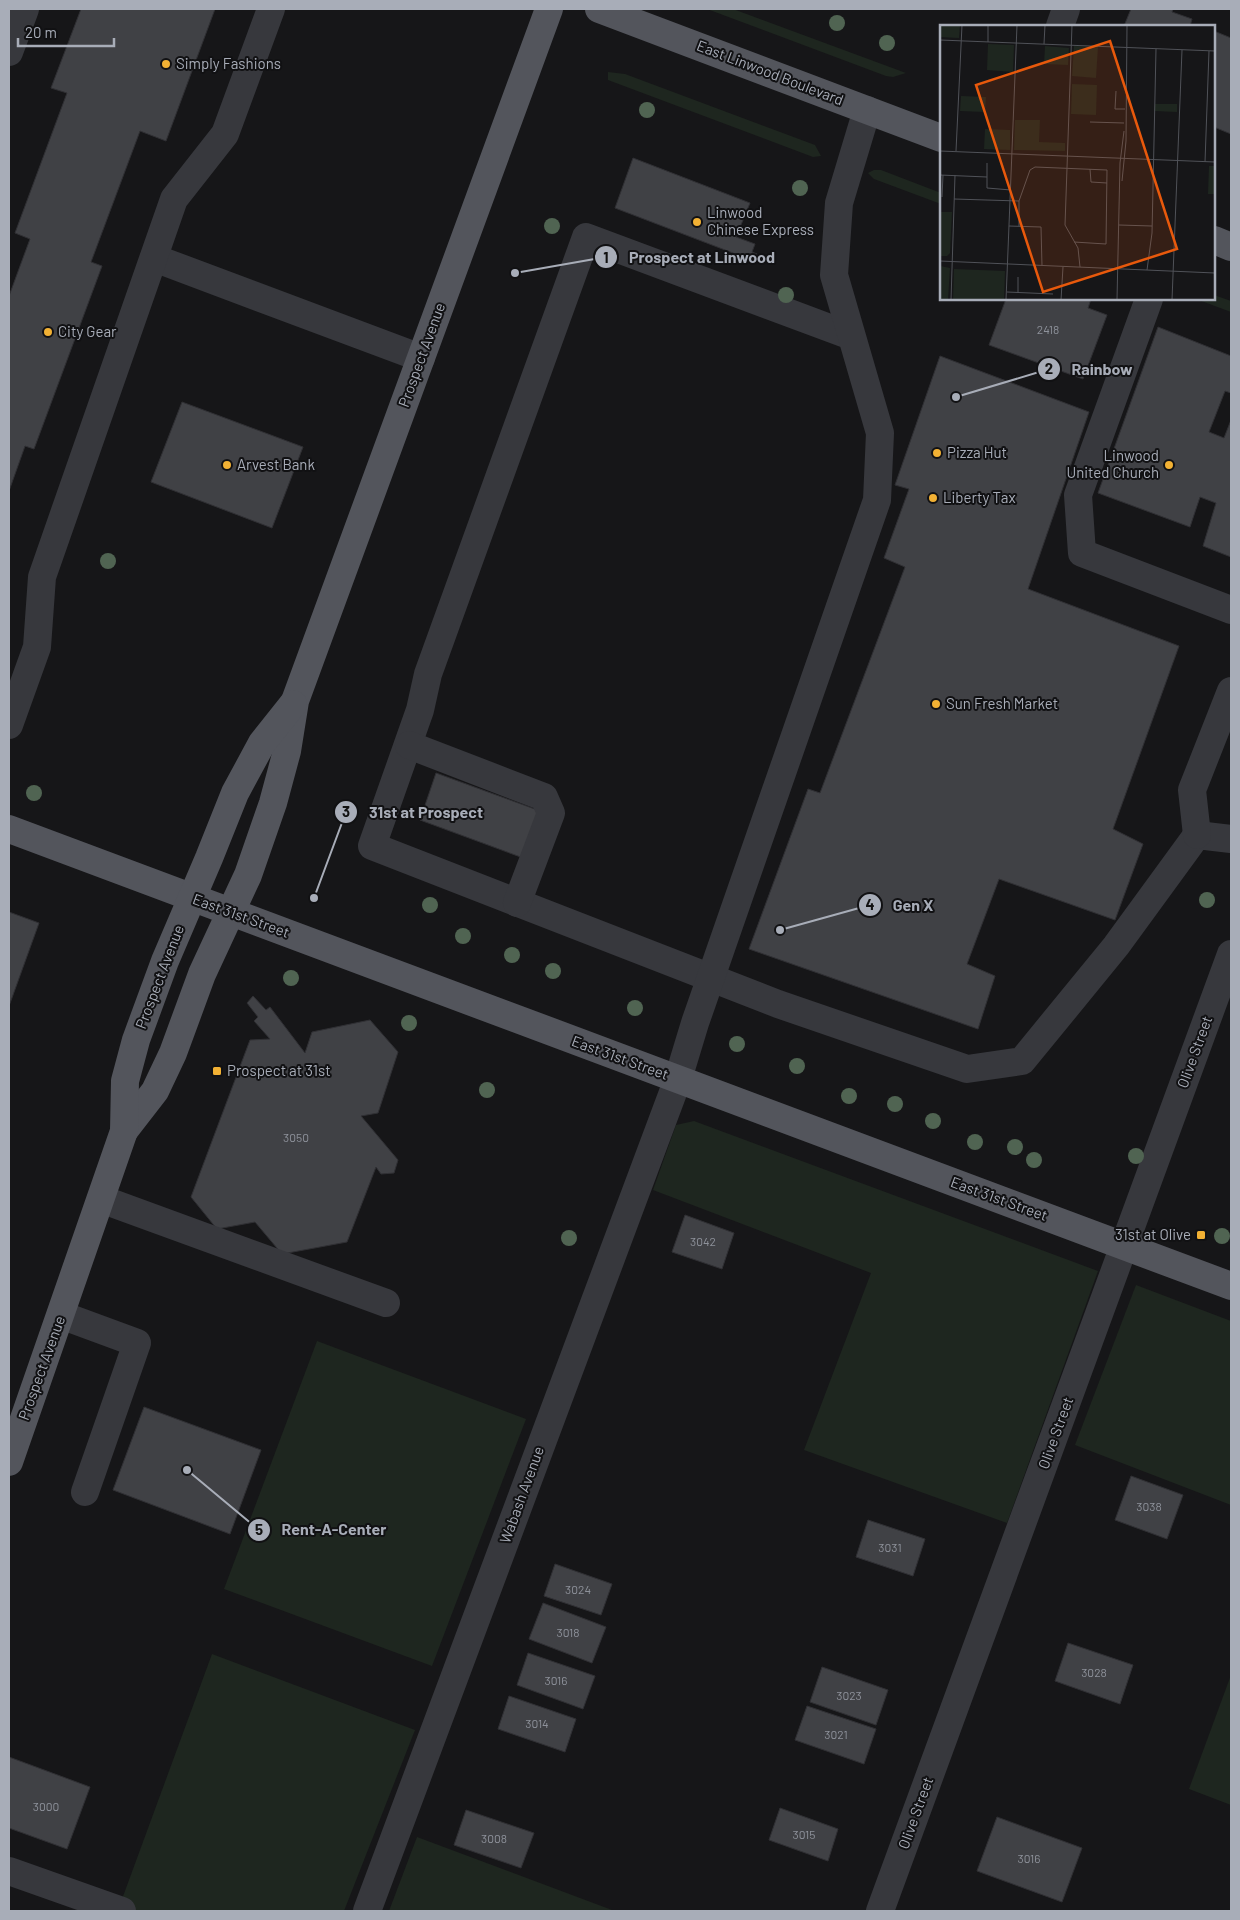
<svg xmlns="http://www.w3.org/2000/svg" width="1240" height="1920" font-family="Barlow,sans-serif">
	<rect width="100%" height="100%" fill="#161618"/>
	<g fill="#1e261f">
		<path d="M707 9H733L906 73 893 77 886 76Z"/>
		<path d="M608 72 625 74 815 145 821 156 813 157 608 80Z"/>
		<path d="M874 170H881L941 193V204L874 179 868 173Z"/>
		<path d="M1214 295 1231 301V312L1196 299H1214Z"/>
		<path d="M694 1121 1098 1271 1007 1523 804 1450 871 1273 653 1190 676 1125Z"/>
		<path d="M1136 1285 1231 1321V1505L1075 1445Z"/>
		<path d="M317 1341 526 1419 432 1666 224 1589Z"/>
		<path d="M212 1654 415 1730 344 1911H122L118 1910Z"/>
		<path d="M1231 1675V1805L1189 1789Z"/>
		<path d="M417 1837 612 1910 611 1911H389Z"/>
	</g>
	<g fill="#404145" stroke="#303034">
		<path d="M81 9H215L166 141 140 131 91 262 102 266 34 449 25 446 9 491V296L30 239 15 233 67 93 51 88Z"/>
		<path d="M1131 9H1173L1172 12 1192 19 1190 26H1124Z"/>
		<path d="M1214 31 1231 38V134L1214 127Z"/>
		<path d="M633 158 750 203 736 237 755 244 752 252 757 254 754 261 615 208Z"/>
		<path d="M1006 299H1091L1088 308 1107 315 1083 379 989 345Z"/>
		<path d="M1158 327 1231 356V393L1225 391 1209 432 1224 438 1231 420V557L1203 546 1216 503 1200 497 1190 527 1098 493Z"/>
		<path d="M940 356 1089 412 1028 589 1179 646 1113 829 1143 844 1115 920 999 879 967 964 995 976 978 1029 749 949 808 789 820 793 905 567 884 558 909 489 895 485Z"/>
		<path d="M182 402 303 447 272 528 151 482Z"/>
		<path d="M436 773 543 812 526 859 420 820Z"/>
		<path d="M9 912 39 923 9 1006Z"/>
		<path d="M253 996 266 1010 270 1007 305 1053 312 1032 370 1020 398 1052 378 1113 361 1116 398 1160 394 1173 381 1174 376 1167 347 1242 282 1254 255 1222 217 1229 191 1197 250 1040 270 1039 254 1021 258 1017 247 1003Z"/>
		<path d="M685 1215 734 1233 722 1269 672 1252Z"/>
		<path d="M144 1407 261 1450 230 1534 113 1490Z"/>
		<path d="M1131 1476 1183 1495 1167 1539 1115 1520Z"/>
		<path d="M868 1520 925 1539 913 1576 856 1557Z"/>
		<path d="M555 1564 612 1584 601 1615 544 1596Z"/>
		<path d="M543 1603 606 1627 592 1663 529 1639Z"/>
		<path d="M1068 1643 1133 1665 1120 1704 1055 1681Z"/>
		<path d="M528 1653 595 1676 583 1709 517 1685Z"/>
		<path d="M822 1667 888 1690 876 1725 810 1702Z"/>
		<path d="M509 1696 576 1719 565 1752 498 1729Z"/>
		<path d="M807 1706 876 1729 864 1764 795 1740Z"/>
		<path d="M9 1757 90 1787 67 1849 9 1828Z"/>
		<path d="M780 1808 838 1829 828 1861 769 1840Z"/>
		<path d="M466 1810 534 1833 521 1868 454 1845Z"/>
		<path d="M997 1817 1082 1848 1062 1902 977 1871Z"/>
	</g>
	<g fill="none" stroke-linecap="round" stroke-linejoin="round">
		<g stroke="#37383d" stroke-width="28">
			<path d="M1060 26 1066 9"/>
			<path d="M9 52 25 9"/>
			<path d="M154 258 421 358"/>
			<path d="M1149 299 1078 495 1082 553 1231 610"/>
			<path d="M851 336 586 237 428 674 420 710 372 846 778 1004 967 1069 1022 1061 1116 946 1197 835 1231 839"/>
			<path d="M9 725 37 647 42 577 174 199 225 134 271 9"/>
			<path d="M409 745 544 797 551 813 517 903"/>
			<path d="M1197 835 1192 790 1231 691"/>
			<path d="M101 1199 386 1303"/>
			<path d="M61 1315 137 1343 85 1492"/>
			<path d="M9 1871 122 1911"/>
			<path d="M367 1911 678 1079 695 1023 877 500 880 433 834 275 839 203 867 110"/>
			<path d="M880 1911 1231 954"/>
		</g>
		<g stroke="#53555c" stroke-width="28">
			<path d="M599 9 941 138"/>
			<path d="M1214 240 1231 247"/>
			<path d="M9 829 1231 1286"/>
			<path d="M124 1131 155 1091 173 1053 202 974 248 875 273 803 287 751 295 701 549 9"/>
			<path d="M9 1462 124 1131 125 1081 136 1040 165 961 209 858 235 793 262 743 293 704"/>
		</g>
	</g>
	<g fill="#506452">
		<circle cx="837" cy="23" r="8"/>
		<circle cx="887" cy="43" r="8"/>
		<circle cx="647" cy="110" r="8"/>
		<circle cx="800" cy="188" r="8"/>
		<circle cx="552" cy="226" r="8"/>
		<circle cx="786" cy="295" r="8"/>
		<circle cx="108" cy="561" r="8"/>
		<circle cx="34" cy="793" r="8"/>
		<circle cx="1207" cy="900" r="8"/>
		<circle cx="430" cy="905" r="8"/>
		<circle cx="463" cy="936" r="8"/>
		<circle cx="512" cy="955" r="8"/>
		<circle cx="553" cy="971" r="8"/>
		<circle cx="291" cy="978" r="8"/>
		<circle cx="635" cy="1008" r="8"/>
		<circle cx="409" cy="1023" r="8"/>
		<circle cx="737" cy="1044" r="8"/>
		<circle cx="797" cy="1066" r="8"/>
		<circle cx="487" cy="1090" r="8"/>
		<circle cx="849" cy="1096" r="8"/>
		<circle cx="895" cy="1104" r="8"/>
		<circle cx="933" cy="1121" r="8"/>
		<circle cx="975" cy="1142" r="8"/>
		<circle cx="1015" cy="1147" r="8"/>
		<circle cx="1136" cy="1156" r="8"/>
		<circle cx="1034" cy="1160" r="8"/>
		<circle cx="1222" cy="1236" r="8"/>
		<circle cx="569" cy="1238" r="8"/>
	</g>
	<g fill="#f2b134" stroke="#111113" stroke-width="2">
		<circle cx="166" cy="64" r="5"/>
		<circle cx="697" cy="222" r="5"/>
		<circle cx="48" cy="332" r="5"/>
		<circle cx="937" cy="453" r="5"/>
		<circle cx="227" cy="465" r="5"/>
		<circle cx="1169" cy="465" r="5"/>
		<circle cx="933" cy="498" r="5"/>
		<circle cx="936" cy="704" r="5"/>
		<rect x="212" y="1066" width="10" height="10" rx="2.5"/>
		<rect x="1196" y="1230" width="10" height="10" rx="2.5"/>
	</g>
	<g text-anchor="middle" stroke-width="4" stroke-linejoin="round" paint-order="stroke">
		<g font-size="12" fill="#8e929b">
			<text x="1048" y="334">2418</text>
			<text x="296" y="1142">3050</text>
			<text x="703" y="1246">3042</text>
			<text x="1149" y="1511">3038</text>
			<text x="890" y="1552">3031</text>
			<text x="578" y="1594">3024</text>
			<text x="568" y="1637">3018</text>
			<text x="1094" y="1677">3028</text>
			<text x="556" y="1685">3016</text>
			<text x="849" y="1700">3023</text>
			<text x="537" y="1728">3014</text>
			<text x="836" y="1739">3021</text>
			<text x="46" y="1811">3000</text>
			<text x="804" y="1839">3015</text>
			<text x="494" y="1843">3008</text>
			<text x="1029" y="1863">3016</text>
		</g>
		<g font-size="15" fill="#a8adb8" stroke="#111113" text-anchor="start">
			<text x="176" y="69">Simply Fashions</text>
			<text x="707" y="218">Linwood<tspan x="707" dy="17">Chinese Express</tspan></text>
			<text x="58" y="337">City Gear</text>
			<text x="947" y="458">Pizza Hut</text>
			<text x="1159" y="461" text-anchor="end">Linwood<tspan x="1159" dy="17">United Church</tspan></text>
			<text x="237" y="470">Arvest Bank</text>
			<text x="943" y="503">Liberty Tax</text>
			<text x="946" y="709">Sun Fresh Market</text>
			<text x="227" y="1076">Prospect at 31st</text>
			<text x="1191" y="1240" text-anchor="end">31st at Olive</text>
		</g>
		<g font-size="15" fill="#a8adb8" stroke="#111113">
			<text transform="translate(770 73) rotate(21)" y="5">East Linwood Boulevard</text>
			<text transform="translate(422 355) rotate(-70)" y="5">Prospect Avenue</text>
			<text transform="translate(241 916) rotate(20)" y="5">East 31st Street</text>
			<text transform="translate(160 977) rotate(-69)" y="5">Prospect Avenue</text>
			<text transform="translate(1195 1052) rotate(-70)" y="5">Olive Street</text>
			<text transform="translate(620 1058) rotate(20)" y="5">East 31st Street</text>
			<text transform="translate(999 1199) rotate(20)" y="5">East 31st Street</text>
			<text transform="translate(42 1368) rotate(-70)" y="5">Prospect Avenue</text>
			<text transform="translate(1056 1433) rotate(-70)" y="5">Olive Street</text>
			<text transform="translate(522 1495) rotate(-70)" y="5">Wabash Avenue</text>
			<text transform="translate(916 1813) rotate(-70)" y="5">Olive Street</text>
		</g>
	</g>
	<g transform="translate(940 25)">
		<rect width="275" height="275" fill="#161618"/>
		<path d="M0 0H20L19 13 0 12ZM48 19 74 20 73 47 47 45ZM105 21 129 23 128 40 104 39ZM134 21 158 22 156 53 132 51ZM132 59 157 60 156 90 131 89ZM21 71 46 72 45 87 20 86ZM215 79H237V87L214 86ZM75 95H100L99 117 125 118V126L74 125ZM45 104 70 105V125L44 124ZM269 141H275V169H268ZM0 187H12L10 228 7 231H0ZM0 241 10 243 8 275H0ZM14 244 65 246 64 275H13Z" fill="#1e261f"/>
		<path fill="none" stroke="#505258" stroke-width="1" d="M132 0 125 200 138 223 140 242M0 15 275 26M48 17V0M104 19 105 0M176 66 175 84H185M150 97 184 98M0 126 275 137M16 126 22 0M265 137 269 26M47 138V163L71 165M150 144 151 157 167 158M0 150 47 152M182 156 186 116 187 0M2 172 3 150M14 174 79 176 90 145 95 142 167 145 166 219 134 217M79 176V201M179 200 212 201M69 201 101 202 102 241M0 236 275 248M207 245 212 208 216 24M67 267 113 269M78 268V252M11 275 15 150M66 275 77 0M121 275 123 242M177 275 180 138 184 106M232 275 242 25"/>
		<path fill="#e8590c" fill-opacity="0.15" stroke="#e8590c" stroke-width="2.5" d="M170 16 237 224 103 267 36 60Z"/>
		<rect width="275" height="275" fill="none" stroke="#a8adb8" stroke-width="2.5"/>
	</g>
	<path fill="none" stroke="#a8adb8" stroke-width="2" d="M515 273L606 257M956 397L1049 369M314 898L346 812M780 930L870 905M187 1470L259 1530"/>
	<g fill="#a8adb8" stroke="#111113" stroke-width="2">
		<circle cx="515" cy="273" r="5"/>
		<circle cx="956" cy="397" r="5"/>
		<circle cx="314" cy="898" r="5"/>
		<circle cx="780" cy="930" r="5"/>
		<circle cx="187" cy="1470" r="5"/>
		<circle cx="606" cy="257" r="12"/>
		<circle cx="1049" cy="369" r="12"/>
		<circle cx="346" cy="812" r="12"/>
		<circle cx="870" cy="905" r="12"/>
		<circle cx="259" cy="1530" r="12"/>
	</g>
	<g font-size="15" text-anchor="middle" font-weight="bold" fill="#111">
		<text x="606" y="263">1</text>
		<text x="1049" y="374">2</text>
		<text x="346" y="817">3</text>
		<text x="870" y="910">4</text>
		<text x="259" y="1535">5</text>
	</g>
	<g font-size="16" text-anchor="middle" font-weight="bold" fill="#a8adb8" stroke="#111113" stroke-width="4" stroke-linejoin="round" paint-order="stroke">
		<text x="702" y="263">Prospect at Linwood</text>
		<text x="1102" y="375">Rainbow</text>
		<text x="426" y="818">31st at Prospect</text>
		<text x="913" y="911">Gen X</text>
		<text x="334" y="1535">Rent-A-Center</text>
	</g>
	<rect width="1240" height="1920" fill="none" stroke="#a8adb8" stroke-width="20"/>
	<path d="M18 38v8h96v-8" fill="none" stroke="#a8adb8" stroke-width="2.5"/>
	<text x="25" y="38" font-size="15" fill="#a8adb8" stroke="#111113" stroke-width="4" paint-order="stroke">20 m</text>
</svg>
